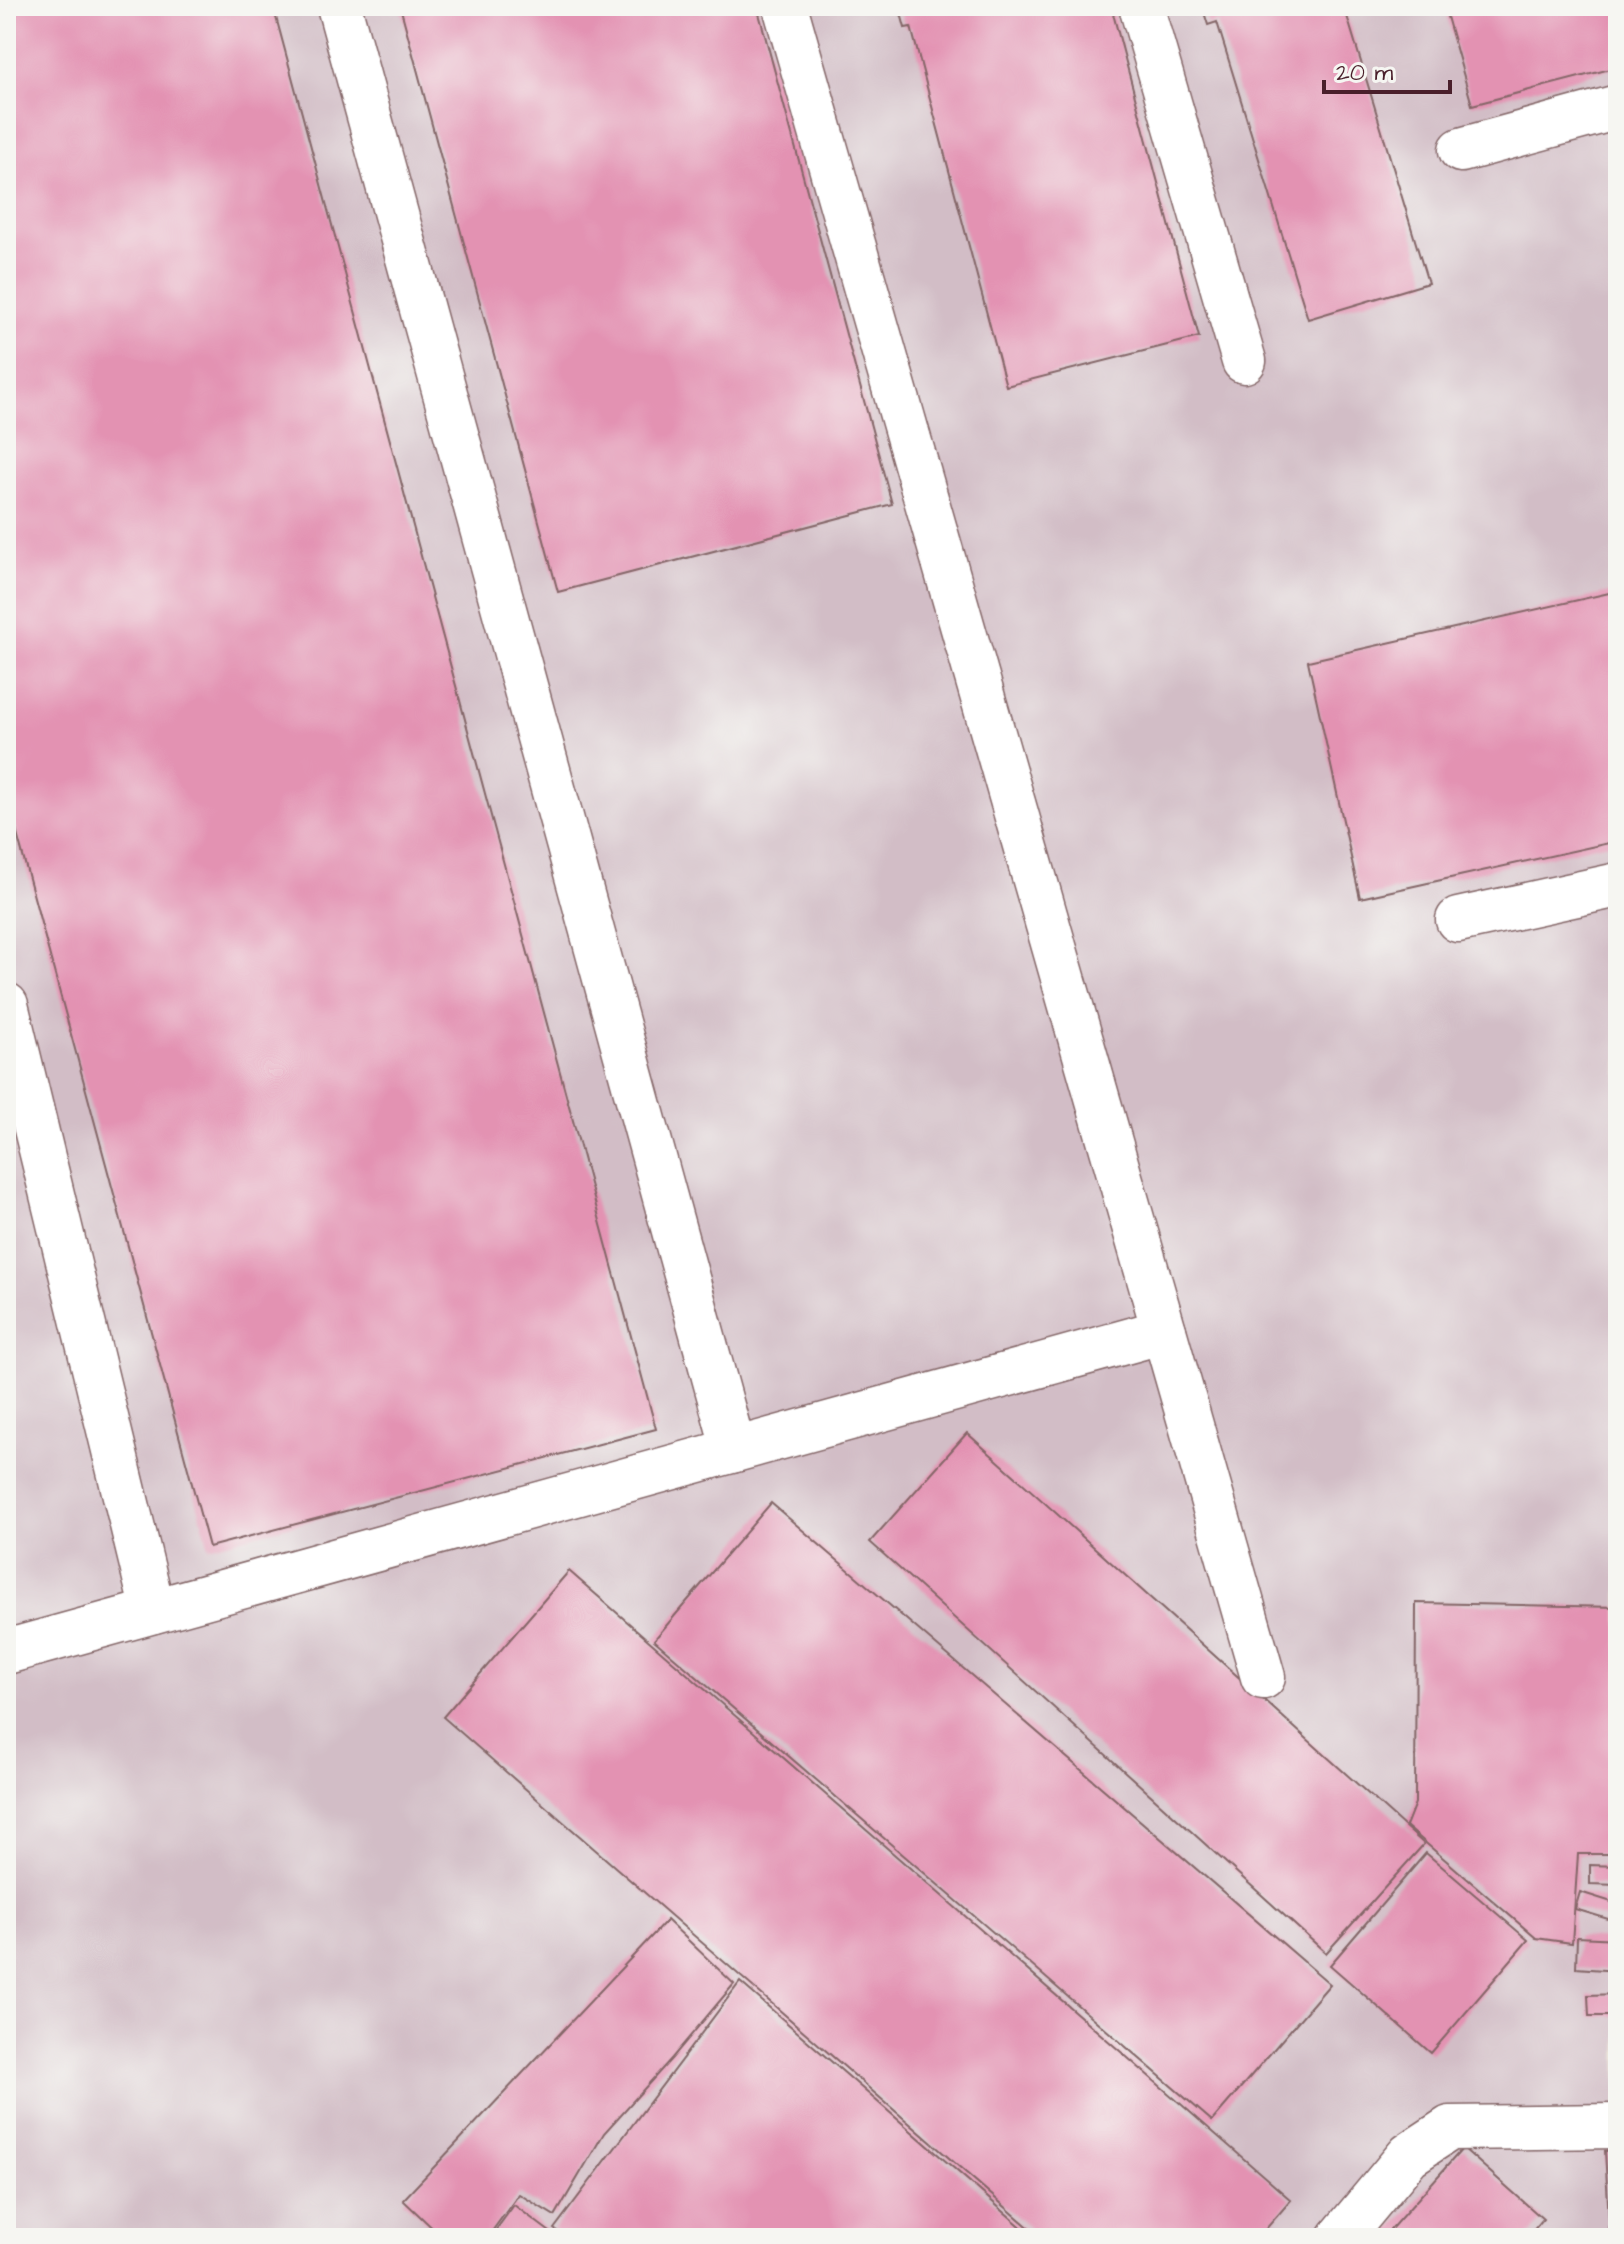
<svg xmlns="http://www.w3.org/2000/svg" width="1624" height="2244" font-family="'Architects Daughter',sans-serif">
	<rect width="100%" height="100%" fill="#f6f6f2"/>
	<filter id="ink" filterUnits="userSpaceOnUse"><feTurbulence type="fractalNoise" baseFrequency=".0125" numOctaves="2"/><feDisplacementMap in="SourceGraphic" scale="16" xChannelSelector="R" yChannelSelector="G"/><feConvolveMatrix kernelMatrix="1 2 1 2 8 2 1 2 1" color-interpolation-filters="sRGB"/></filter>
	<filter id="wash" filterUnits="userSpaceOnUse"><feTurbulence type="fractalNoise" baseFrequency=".006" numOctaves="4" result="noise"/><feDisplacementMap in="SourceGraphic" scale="32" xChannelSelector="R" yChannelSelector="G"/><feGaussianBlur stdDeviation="1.8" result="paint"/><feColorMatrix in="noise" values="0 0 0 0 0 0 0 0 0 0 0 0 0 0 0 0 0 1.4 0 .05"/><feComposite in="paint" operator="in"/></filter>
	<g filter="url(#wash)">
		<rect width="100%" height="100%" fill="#f0ebd7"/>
		<rect fill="#d2bdc6" x="6" y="6" width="1612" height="2232"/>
		<g id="blocks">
			<g fill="#e392b2">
				<path d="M6 6H273L656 1429 209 1547 6 793Z"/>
				<path d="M400 6H757L892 504 558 592Z"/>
				<path d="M899 6H1111L1199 337 1006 386 911 27 905 28Z"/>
				<path d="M1202 6H1264L1233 18 1272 6H1344L1428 283 1308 319 1217 22 1208 25Z"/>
				<path d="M1444 6H1618V67L1472 105Z"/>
				<path d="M1618 591V841L1360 898 1308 661Z"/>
				<path d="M967 1433 1424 1844 1326 1953 870 1542Z"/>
				<path d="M771 1503 1330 1984 1212 2121 654 1640Z"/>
				<path d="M569 1571 1291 2200 1258 2238H1041L443 1717Z"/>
				<path d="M1416 1603 1618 1607V1854H1578L1572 1943 1536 1938 1406 1826 1415 1803Z"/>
				<path d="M1426 1853 1528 1940 1431 2053 1330 1965Z"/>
				<path d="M1590 1865 1618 1866V1885L1590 1884Z"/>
				<path d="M1580 1892 1618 1904V1922L1575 1909Z"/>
				<path d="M667 1920 734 1984 672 2058 604 2133 555 2216 519 2194 487 2238H443L403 2200Z"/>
				<path d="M1577 1937 1618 1939V1971L1576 1968Z"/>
				<path d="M740 1982 1034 2238H567L554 2229Z"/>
				<path d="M1618 1994V2016H1589L1588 1995Z"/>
				<path d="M1463 2148 1543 2219 1527 2238H1383Z"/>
				<path d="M1618 2150V2238H1610L1605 2151Z"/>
				<path d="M514 2205 558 2238H490Z"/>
			</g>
		</g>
	</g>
	<g filter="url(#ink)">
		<use href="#blocks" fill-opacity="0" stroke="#846667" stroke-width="2"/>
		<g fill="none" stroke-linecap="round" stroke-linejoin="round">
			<g stroke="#846667" stroke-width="47">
				<g id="minor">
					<path d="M339 6 734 1450"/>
					<path d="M785 6 1263 1677"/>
					<path d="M1141 6 1244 361"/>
					<path d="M1461 150 1618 107"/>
					<path d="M1458 920 1618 885"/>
					<path d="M6 1005 153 1611"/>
					<path d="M6 1652 1164 1331"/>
					<path d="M1340 2238 1409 2155 1450 2128 1618 2126"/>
				</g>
			</g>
			<use href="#minor" stroke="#fff" stroke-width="44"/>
		</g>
	</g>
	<rect width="1624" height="2244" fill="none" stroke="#f6f6f2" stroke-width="32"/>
	<path d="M1324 80v12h126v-12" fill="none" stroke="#4a1f2b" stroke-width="4"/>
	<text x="1336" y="80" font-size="24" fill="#4a1f2b" stroke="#f6f6f2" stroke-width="6" paint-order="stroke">20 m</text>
</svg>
